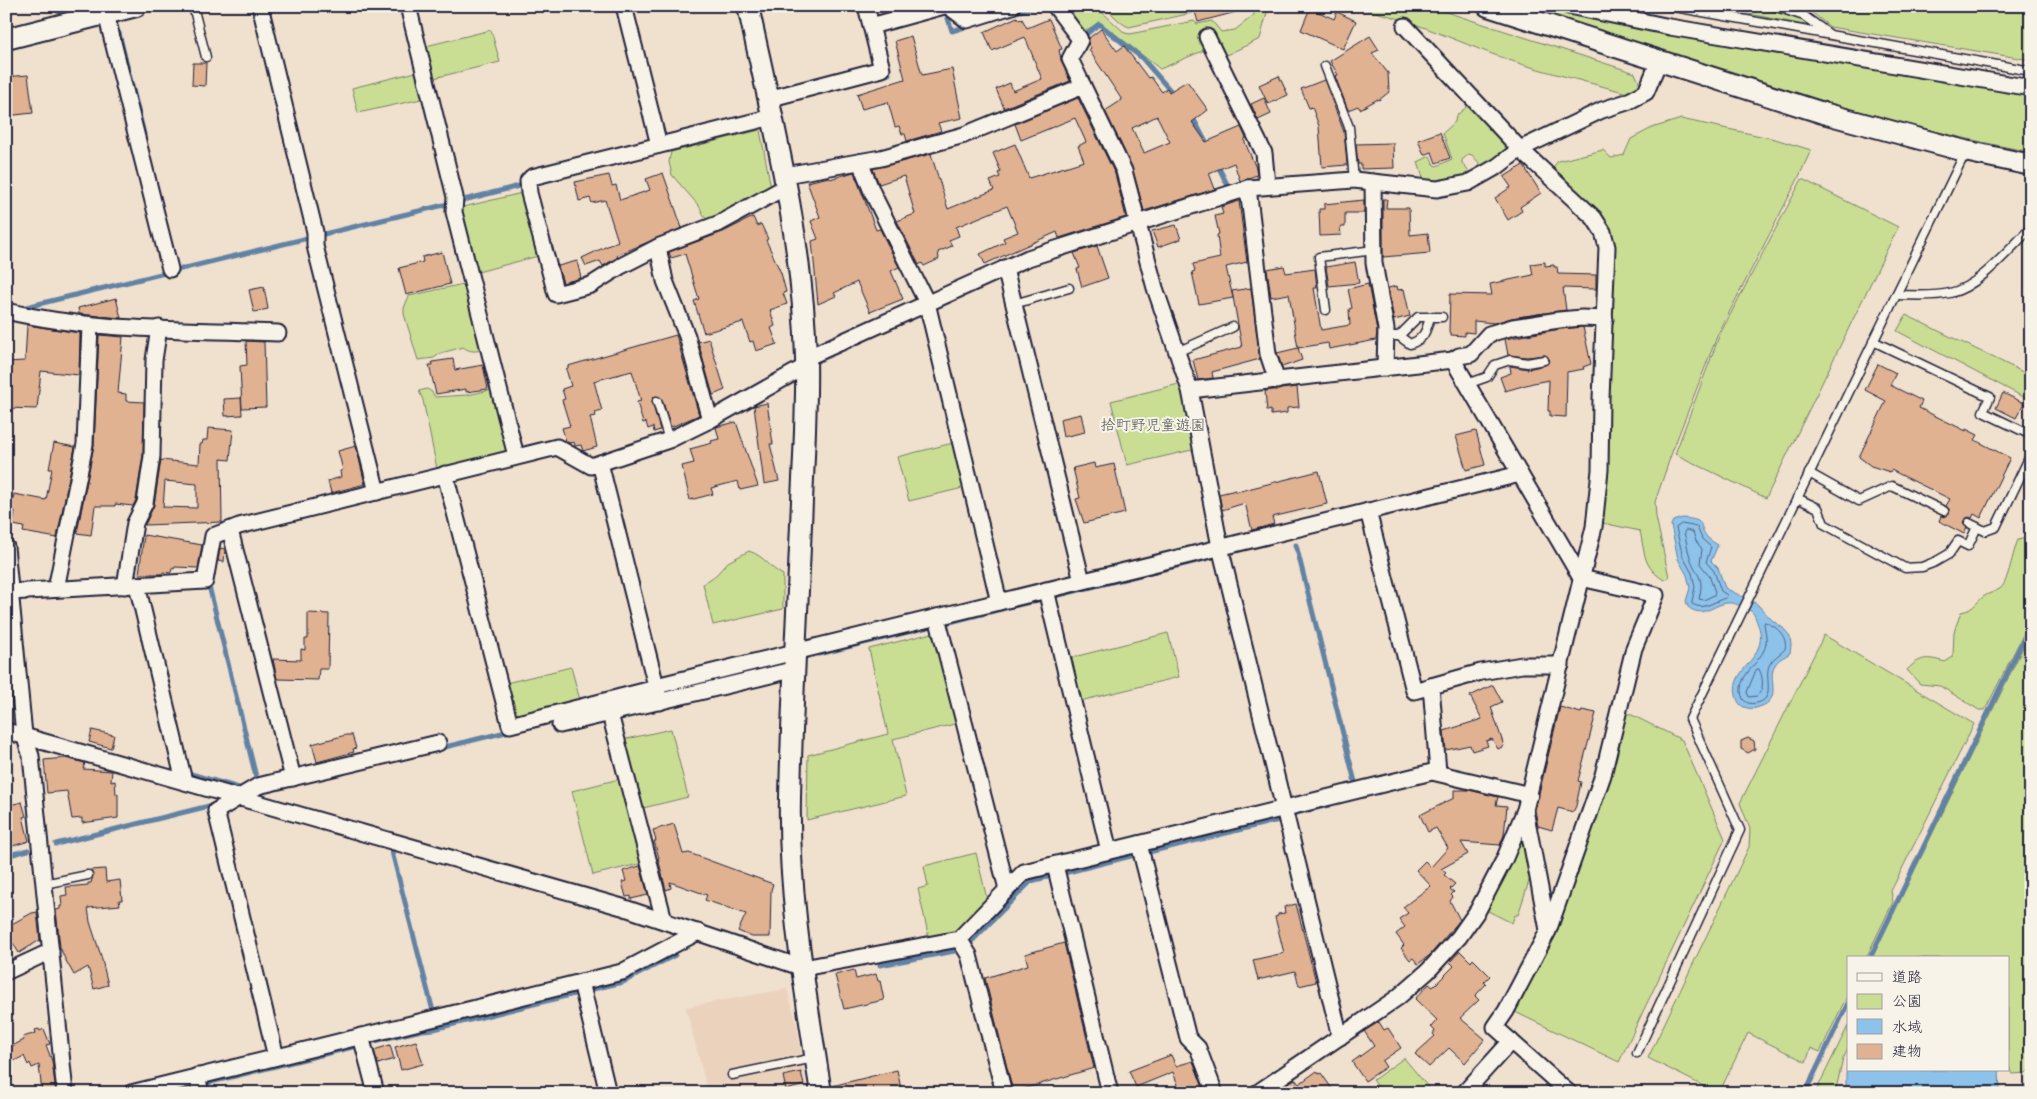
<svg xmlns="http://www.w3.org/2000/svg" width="2037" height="1099" font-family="'Comic Neue','Klee One',sans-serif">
	<rect width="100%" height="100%" fill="#f0e0ce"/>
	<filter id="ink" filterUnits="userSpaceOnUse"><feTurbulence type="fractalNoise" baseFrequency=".02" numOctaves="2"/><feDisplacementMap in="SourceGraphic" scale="10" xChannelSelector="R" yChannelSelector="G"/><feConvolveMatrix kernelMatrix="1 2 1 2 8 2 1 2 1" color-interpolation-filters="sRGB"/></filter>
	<g filter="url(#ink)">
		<path fill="#ebd2bc" d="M787 989 797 1025 806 1087 783 1093H708L686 1007Z"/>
		<g fill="#cade93" stroke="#768067">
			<path d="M1101 6H1191L1192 13 1129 27C1118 23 1112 11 1101 6Z"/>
			<path d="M1253 6H1265L1267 13 1260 39 1222 57 1207 49 1160 69 1100 22 1083 32 1072 17 1073 13C1082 10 1095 10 1103 13L1125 33 1130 34 1194 21 1197 24 1212 21 1221 32 1235 30 1254 15Z"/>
			<path d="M1342 6H1423L1446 12 1635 73 1641 87 1627 93C1588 82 1548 73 1509 60 1453 41 1402 13 1342 6Z"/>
			<path d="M1529 6 2031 94V152C1860 120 1694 60 1529 8Z"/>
			<path d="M1708 6H1755L1805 21V25Z"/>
			<path d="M1797 6H2031V60L1830 27 1809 10Z"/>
			<path d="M491 30 500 62 430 79 422 47Z"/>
			<path d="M420 71 426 98 358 113 352 88Z"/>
			<path d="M1471 103 1508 142 1506 150 1482 166 1472 155 1469 154 1462 160V163L1469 172C1458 182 1436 185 1423 178L1418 162 1430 156 1434 165 1437 166 1452 159 1443 133 1455 122 1456 116Z"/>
			<path d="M1681 119 1775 139 1811 150 1797 181 1718 334 1672 452 1655 502 1656 517 1669 577 1664 580C1643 567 1645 554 1640 531L1598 522 1610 246 1551 170 1558 161 1603 150 1611 158 1624 155 1631 139 1652 128Z"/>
			<path d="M760 130 771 188 723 215 707 221 699 206 672 175 669 162 671 152Z"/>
			<path d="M1802 179 1898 227 1766 498 1675 454 1720 334Z"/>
			<path d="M526 192 542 255 474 273 459 208Z"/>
			<path d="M468 283 484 349C476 352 470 352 463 347L441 353 434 358 418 360 404 314V308L409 296Z"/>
			<path d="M1906 315 2031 376V401L1897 331Z"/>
			<path d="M1183 383 1196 449 1127 465 1111 401Z"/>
			<path d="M427 389 432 392 435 397 467 395 491 390 507 452 437 469 423 400 419 391Z"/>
			<path d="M957 442 967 487 909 501 897 457Z"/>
			<path d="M2026 538 2031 540V619L1985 710H1979L1940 686 1920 684 1907 670C1921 656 1927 657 1945 662L1953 657 1954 632 1961 612C1973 610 1975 604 1983 597 1988 593 1996 592 2001 588 2008 582 2013 551 2018 540Z"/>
			<path d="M749 551C766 557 768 567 783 575V609L713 625 703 584 716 575 728 562Z"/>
			<path d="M2031 631V1068L2026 1073 2013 1074 2008 1065V958H1872Z"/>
			<path d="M936 632 959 723 893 739 906 796 807 820 808 755 888 734 869 649Z"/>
			<path d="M1168 633 1179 677 1076 702 1066 659Z"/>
			<path d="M1824 635 1974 724 1891 891 1893 902 1866 958H1848V994L1820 1052 1811 1048 1806 1062 1748 1033 1719 1093H1717L1648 1058 1749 847 1750 829 1740 803Z"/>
			<path d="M571 667 581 704 512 721 502 684Z"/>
			<path d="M1626 712 1682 740 1725 839 1619 1062 1515 1012 1561 919 1610 775Z"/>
			<path d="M671 729 688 797 639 809 622 740Z"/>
			<path d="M623 778 643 863 593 875 572 791Z"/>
			<path d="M1524 827 1531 875 1518 915H1515L1512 923 1484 909Z"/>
			<path d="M976 853 987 899 955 934 929 938 918 889 928 886 924 866Z"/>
			<path d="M1848 1026V1049L1843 1059 1835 1093H1815Z"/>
			<path d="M1404 1058 1433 1093H1383L1373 1080Z"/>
		</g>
		<g fill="#8dc2ea" stroke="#6282a4">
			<path d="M1682 518C1709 520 1696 525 1708 538 1711 541 1715 543 1718 545L1711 561 1718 568 1725 588 1757 604 1773 621 1783 628 1790 636 1791 645 1790 653C1785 657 1778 659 1775 665 1766 677 1784 700 1759 707 1755 709 1749 709 1744 707 1739 705 1737 700 1736 695 1729 668 1773 657 1757 622 1755 617 1754 612 1749 610 1742 607 1735 602 1727 603 1712 605 1703 619 1688 607L1686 601 1690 588 1687 575 1678 559 1671 525 1673 521Z"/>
			<path d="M1848 1064V1070H1999L2000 1093H1846V1075Z"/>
		</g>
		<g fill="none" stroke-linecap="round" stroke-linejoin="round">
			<g stroke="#4d6281" stroke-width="1">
				<path d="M1682 524 1697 527 1702 539 1711 547 1706 562 1714 571 1721 591 1727 595 1726 598C1713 601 1705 611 1692 604V601L1695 587 1692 573 1683 557 1676 528Z"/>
				<path d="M1686 530 1693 532 1696 541 1702 549 1700 564 1709 575 1715 592 1714 595 1704 600 1699 599C1705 575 1696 576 1690 557 1687 549 1687 541 1684 533Z"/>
				<path d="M1765 622C1776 626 1788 636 1785 649 1780 655 1772 658 1769 666 1764 677 1776 699 1757 703 1751 704 1747 704 1743 699 1733 676 1762 664 1766 644 1767 637 1765 631 1764 624Z"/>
				<path d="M1759 669C1763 677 1765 689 1757 696L1749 697 1747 692 1756 670Z"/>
			</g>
			<g stroke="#6282a4" stroke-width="5">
				<path d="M946 12 952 31 971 25"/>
				<path d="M1010 14 1036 6"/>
				<path d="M119 33 144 134"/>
				<path d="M1085 35 1099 24 1142 58 1175 96"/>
				<path d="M879 77 889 74 887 66"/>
				<path d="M1192 116 1209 148"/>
				<path d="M1217 164 1227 184"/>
				<path d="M460 201 523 185"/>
				<path d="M320 235 448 204"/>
				<path d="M22 308 308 238"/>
				<path d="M1296 545 1355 782"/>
				<path d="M210 590 257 781"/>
				<path d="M1055 596 1213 557"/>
				<path d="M946 623 1042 599"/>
				<path d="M819 654 932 626"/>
				<path d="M678 689 775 665"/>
				<path d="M437 749 514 730"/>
				<path d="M191 774 239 788"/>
				<path d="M1292 814 1329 805"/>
				<path d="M56 844 217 804"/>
				<path d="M392 852 433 1011"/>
				<path d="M1149 852 1279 820"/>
				<path d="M6 856 28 850"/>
				<path d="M1064 873 1135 855"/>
				<path d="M970 943 1031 881 1051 876"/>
				<path d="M1870 958 2031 624"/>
				<path d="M880 965 960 950"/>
				<path d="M589 990 623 982 675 955"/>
				<path d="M370 1042 422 1030 434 1029 578 993"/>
				<path d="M207 1083 357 1046"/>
				<path d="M1805 1093 1848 1003"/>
			</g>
		</g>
		<g fill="#e0b291" stroke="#22223b" fill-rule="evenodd">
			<path d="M1203 6H1240V11L1198 22 1194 8Z"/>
			<path d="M1310 8 1334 19 1337 12 1356 21 1343 49 1301 30Z"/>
			<path d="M1017 17 1019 20 1022 19 1027 28 1049 19 1062 49 1059 50 1062 63 1070 81 1004 108 996 89 1010 83 1013 91 1042 79 1025 37 992 51 984 32Z"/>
			<path d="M1101 29 1117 51 1124 46 1148 78 1151 77 1162 92 1167 88 1169 92 1187 81 1208 110 1192 122 1206 142 1241 127 1246 138 1244 140 1256 168 1257 175 1240 181 1234 163 1209 173 1215 189 1144 211 1132 167 1105 111 1122 100 1089 50 1091 48 1088 44 1089 38ZM1157 116 1170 142 1144 153 1132 128Z"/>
			<path d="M911 36 922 75 952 69 962 118 938 123 941 131 907 141 905 134H902L899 126 895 127 888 102 862 109 857 94 905 79 895 41Z"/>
			<path d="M1370 36 1379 50 1372 53 1388 73 1389 92 1379 100 1378 99 1360 109 1358 106 1348 110 1335 76 1338 75 1330 61Z"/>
			<path d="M193 63H206L205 86 192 85Z"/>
			<path d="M28 75 33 113 6 116V77Z"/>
			<path d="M1279 76 1288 95 1268 104 1259 85Z"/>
			<path d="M1324 80 1344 132 1347 165 1322 167 1319 126 1312 107 1309 108 1301 89Z"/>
			<path d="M1078 98 1115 174 1126 217 1059 238 1057 232 985 264 980 254 1005 242 1003 238 1018 232 1007 206 956 227 959 236 949 240 952 246 938 252 939 259 924 266 922 263 919 265 897 221 915 214 904 176 879 184 873 169 931 154 948 209 994 190 990 181 1000 177 998 173 1001 172 993 153 1015 144 1029 178 1084 161 1078 146 1086 142 1075 118 1021 140 1015 124Z"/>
			<path d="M1264 98 1271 114 1258 120 1251 104Z"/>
			<path d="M1440 132 1450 158 1436 163 1432 152 1424 155 1418 140Z"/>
			<path d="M1393 143 1394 168 1361 169V164H1358L1356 144Z"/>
			<path d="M1523 165 1541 193 1520 207 1522 211 1508 220 1495 198 1511 187 1504 177Z"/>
			<path d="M854 172 876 230 880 229 899 267 891 271 903 299 870 312 857 282 834 293 836 296 818 304 812 241 818 239 811 221 820 217 807 182 829 177 830 179Z"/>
			<path d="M663 173 682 228 617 255 618 257 603 266 600 261 586 266 582 258 618 241 605 200 592 203 590 198 579 201 575 182 609 175 612 186 616 185 620 200 650 190 646 179Z"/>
			<path d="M1383 199H1387L1386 208H1409L1410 235 1428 233 1430 253 1383 257Z"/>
			<path d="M1364 200V213H1345V227H1340L1341 235 1320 236 1319 209H1324V204Z"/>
			<path d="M1239 201 1247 262 1226 267 1233 298 1199 304 1192 272 1195 271 1193 264 1220 258 1217 235 1219 234 1215 216 1223 214 1221 207Z"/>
			<path d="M753 217 757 226 761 224 768 239 766 240 781 273 786 292 783 293 787 304 770 310 775 326 771 328 777 344 756 351 753 341 750 342 743 322 704 333 694 301 699 299 685 254 671 258 669 252 723 232Z"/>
			<path d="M1176 225 1181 239 1158 247 1152 231Z"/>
			<path d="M1097 246 1108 278 1082 287 1077 269 1080 268 1074 253Z"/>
			<path d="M442 252 450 284 406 295 399 268 423 262 422 257Z"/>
			<path d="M577 261 581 278 563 283 558 266Z"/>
			<path d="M1355 262 1359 283 1329 286 1326 267Z"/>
			<path d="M1545 262V266L1554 265V267H1557L1558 274 1596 275V289L1563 288 1566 310 1511 318 1494 323 1474 321V333L1465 332V336L1451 335V332H1449L1450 294 1492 295 1490 284 1533 275 1531 264Z"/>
			<path d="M1284 266 1286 273 1315 269 1317 288H1314L1321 330 1350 325 1349 309 1352 308 1348 289 1368 284 1377 330 1376 340 1329 349 1328 343 1298 348 1302 360 1282 367 1277 353 1298 348 1289 294 1271 297 1267 269Z"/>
			<path d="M1397 286 1398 290 1404 289 1410 316 1394 320 1388 288Z"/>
			<path d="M264 287 268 309 254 312 249 290Z"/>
			<path d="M1251 288 1260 359 1212 372 1213 378 1198 380 1193 360 1242 347 1232 291Z"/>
			<path d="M116 298 121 318 79 314 78 308Z"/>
			<path d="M27 325 80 333 79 375 41 371 37 409 6 408V362L25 361Z"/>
			<path d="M1583 327 1591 364 1583 367 1584 369 1567 372 1566 417 1550 416V411H1548L1549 380 1533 383 1505 391 1500 377 1511 373 1510 366 1528 369 1545 365 1550 360 1545 355 1527 357 1508 355 1505 339 1560 329Z"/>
			<path d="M99 335 123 337 118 393 126 394V401L144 402 143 455 136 500 133 506 115 504V506H95L91 535 77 533 94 445Z"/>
			<path d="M676 335 699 415 671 427 662 399 656 396 653 398 652 402 660 430 654 432 653 427 648 429 646 422 643 423 637 402 641 401 632 371 594 381 602 411 595 413 596 416 590 417 597 447 583 451 581 445 575 446 574 442 569 443 566 441 562 428 570 426 562 400 565 399 562 389 571 386 566 369 568 368V366Z"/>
			<path d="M709 339 725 390 713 395 698 342Z"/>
			<path d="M246 341 264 342 266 407 242 408 240 366 247 365Z"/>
			<path d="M453 359 455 370 483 365 488 389 466 392V389L436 394 429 365H433L432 362Z"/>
			<path d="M1878 364 1896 373 1890 385 1922 401 1919 408 1966 431V429L1978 435 1975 440 2010 458 1981 518 1974 514 1972 518 1968 517 1964 520 1963 524 1967 528 1964 534 1939 521 1941 516 1945 517 1949 514 1950 510 1946 506 1950 499 1891 470 1890 472 1871 466 1859 457 1886 401 1865 390Z"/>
			<path d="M1297 387 1299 407 1287 408V413L1271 415V410L1267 411 1265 391Z"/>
			<path d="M2003 393 2024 403 2016 418 1996 408Z"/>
			<path d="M241 398 242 415 225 416 224 399Z"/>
			<path d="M767 403 773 444H770L779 481 764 484 754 406Z"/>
			<path d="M1081 414 1085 432 1063 437 1060 419Z"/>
			<path d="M736 422 758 486 740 490 738 481 711 488 713 494 690 500 682 466 694 463 690 449 712 443 711 441 719 439 716 427Z"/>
			<path d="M208 428 233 430 230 460 221 459 222 522 145 525 154 505 161 460 199 464 200 444H202L203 440H207ZM165 481 197 484V508L163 507Z"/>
			<path d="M1476 431 1485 465 1466 470 1456 436Z"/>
			<path d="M54 443 75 447 57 538 23 532 24 527 13 525 15 511 11 510 14 494 46 500 52 469H49Z"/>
			<path d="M356 446 365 484 331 493 328 481 341 477 340 471 343 470 338 451Z"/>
			<path d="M1094 463 1095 468 1114 464 1125 513 1084 523 1076 499 1080 498 1073 468Z"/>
			<path d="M1319 471 1327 504 1272 517 1274 524 1252 530 1245 503 1222 510 1219 494 1236 490V492Z"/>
			<path d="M144 535 202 545 198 568 175 567 174 569 172 568 171 573 163 572 162 574H139Z"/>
			<path d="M220 548 225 549 224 562 218 561Z"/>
			<path d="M308 613 329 614 328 669H319L318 680 277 679 273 659 301 660V649L305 650V639H308Z"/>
			<path d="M1493 685 1502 702 1491 707 1504 746 1498 749 1492 739 1486 741 1488 746 1472 751 1470 745 1446 750 1444 731 1482 719 1470 696Z"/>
			<path d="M1560 707 1581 713 1582 710 1596 713 1578 781 1581 782 1576 806 1573 812 1558 808 1552 830 1538 826 1535 810Z"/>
			<path d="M92 730 114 735 111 748 89 742Z"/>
			<path d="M346 735H352L356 748 353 749 354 752 317 762 312 744Z"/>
			<path d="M1748 738 1754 741 1755 749 1748 753 1741 749V741Z"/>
			<path d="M65 758 85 763 83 769 112 771 111 782 115 781 116 794H118V818L82 823V818L72 819 67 791 47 793 44 760Z"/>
			<path d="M1454 790H1469L1498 797 1496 805 1507 806 1504 835 1500 845 1461 842 1468 854 1441 869 1446 873 1444 875 1455 884 1450 889 1454 892 1451 895 1453 897 1450 901 1460 920 1430 955 1418 964 1413 958 1410 960 1401 948 1404 945 1396 934 1405 927 1399 919 1408 913 1403 907 1431 886 1416 870 1425 861 1431 867 1448 848 1436 828 1428 832 1420 815 1454 798Z"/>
			<path d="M22 802 26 816 23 817 29 841 6 848V806Z"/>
			<path d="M674 824 683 854 689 853 773 884 771 890 770 937H752L738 931 746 914 705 900 707 895 670 882 671 888 666 890 658 858H659L654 841H656L653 830Z"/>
			<path d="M640 866 648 895 631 899V896L626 897 622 882 626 881 623 871Z"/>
			<path d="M105 869 106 882 120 880 122 900H119L120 905 88 908 90 922 101 956 108 985 94 989 88 967 74 975 65 959 60 947 56 910 60 909V906H62L61 896 67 895 66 887 88 885V883H91L93 876 90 870Z"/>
			<path d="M1296 904 1316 982 1299 986 1295 971 1258 980 1253 960 1284 953 1275 917 1278 916V914L1285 913 1284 907Z"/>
			<path d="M37 912 40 940 19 953 6 932V927L32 913Z"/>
			<path d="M1064 943 1094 1068 1013 1092 985 978 1028 965 1025 954Z"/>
			<path d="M1460 951 1471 962 1473 959 1490 976 1484 982 1486 984 1475 996 1479 1000 1460 1018 1485 1039 1465 1063 1449 1048 1429 1067 1415 1054 1435 1036 1433 1034 1435 1031 1431 1027 1437 1020 1415 999 1429 984 1433 987 1454 966 1450 962Z"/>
			<path d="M854 970 856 979 876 974 878 981H880L884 1000 844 1009 835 975Z"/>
			<path d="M1379 1022 1384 1030 1388 1028 1401 1048 1382 1061 1386 1067 1365 1081 1352 1062 1374 1046 1364 1031Z"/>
			<path d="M39 1029 40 1031 44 1029 50 1044 46 1045 52 1061 56 1093H42L39 1065 32 1068 30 1063 28 1065 24 1056 6 1065V1049L24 1040 23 1037 36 1033 35 1030Z"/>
			<path d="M416 1041 423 1064 401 1070 395 1047Z"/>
			<path d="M390 1045 394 1059 378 1064 374 1050Z"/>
			<path d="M1171 1055 1176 1066 1193 1061 1205 1093H1181L1173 1072 1136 1087 1129 1071Z"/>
			<path d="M897 1070 902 1093H833L832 1086Z"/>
			<path d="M1317 1071 1319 1074 1321 1073 1335 1093H1283L1280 1088 1295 1079 1299 1084Z"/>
			<path d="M801 1072 804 1085 786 1090 783 1076Z"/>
		</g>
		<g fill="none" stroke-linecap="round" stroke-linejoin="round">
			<g stroke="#22223b" stroke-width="11">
				<g id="lane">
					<path d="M193 6 206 57"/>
					<path d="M1669 6 2031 71"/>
					<path d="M1774 6 1804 16 1829 34"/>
					<path d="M1325 66 1349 127 1354 180"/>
					<path d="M1896 295C1913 295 1932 297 1950 293 1979 287 2010 248 2031 228"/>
					<path d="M1014 304 1069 288"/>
					<path d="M1326 310 1319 257 1374 250"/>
					<path d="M1386 336H1399L1418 317H1442"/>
					<path d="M1399 336 1410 344C1424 339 1426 332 1430 317"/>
					<path d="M1873 341 1990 397 1983 412 2031 435"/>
					<path d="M1177 352 1233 327"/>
					<path d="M1467 384 1487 377 1495 365 1510 360 1527 363 1544 360"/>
					<path d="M657 401 669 440"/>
					<path d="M1809 473 1859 501 1892 486 1944 511"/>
					<path d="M1797 498 1818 508 1824 524 1905 568 1922 567 1935 562 1949 554 1958 541 1968 546 1977 527"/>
					<path d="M1969 523 1985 531 1996 527 2031 454"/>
					<path d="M44 884 88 875"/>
					<path d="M1637 1053 1740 830 1690 719 1965 153"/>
					<path d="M732 1075 814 1058"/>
					<path d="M2028 1093 2031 1089"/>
				</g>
			</g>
			<g stroke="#22223b" stroke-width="19">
				<g id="street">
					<path d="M260 6 315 232V246L377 492"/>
					<path d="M408 6 455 197 454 212 516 456"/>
					<path d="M624 6 659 145"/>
					<path d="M948 6 967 20 1012 6"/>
					<path d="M1055 6 1079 38 1080 40 1070 59 1083 86"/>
					<path d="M1569 6 1670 27 2031 88"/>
					<path d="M106 14 170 269"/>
					<path d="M871 26 944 6"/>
					<path d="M1207 37 1264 153 1267 185"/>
					<path d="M768 99 882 69 866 6"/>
					<path d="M772 117 532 177 528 181 529 193 556 294 591 285 621 266 660 246 720 223 787 186"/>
					<path d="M860 162 873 194 927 303 999 602"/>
					<path d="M785 175 881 158 964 135 1083 86 1124 171 1155 288 1190 390 1220 547 1340 1037"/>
					<path d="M1373 182 1374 263 1386 329 1385 368"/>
					<path d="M1248 188 1268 354 1277 381"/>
					<path d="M658 247 665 281 687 336 710 420"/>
					<path d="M1005 268 1082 581"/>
					<path d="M6 311C95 332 187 329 278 333"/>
					<path d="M806 358 1028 258 1248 188 1354 180 1437 189 1468 183 1498 166 1520 149 1602 110 1627 102 1646 92 1659 61"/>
					<path d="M1453 360 1459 356 1471 354 1489 334 1513 327 1559 320 1582 318 1605 319"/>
					<path d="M1190 390 1453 360 1581 578 1656 595 1634 648 1603 775 1548 931 1506 1011 1495 1027 1569 1093"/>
					<path d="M600 463 660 702"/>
					<path d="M445 474 510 725 656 688"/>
					<path d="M1368 511 1414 691 1481 672 1522 665H1561"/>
					<path d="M230 530 293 778"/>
					<path d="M6 547 24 735 31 756 65 1093"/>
					<path d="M137 585 184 781"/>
					<path d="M125 586 135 523 145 503 152 456 154 360 159 328"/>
					<path d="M56 589 85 444 90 326"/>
					<path d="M1046 590 1109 851"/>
					<path d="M10 592 205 581 213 536 239 526 557 447 591 466 669 440 710 420 806 366"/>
					<path d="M937 617 1007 889"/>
					<path d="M656 686 1520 474"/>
					<path d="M1431 686 1438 772"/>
					<path d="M610 714 664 920"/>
					<path d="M560 725 796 669"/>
					<path d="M6 731 622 907 803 968 959 939 1024 872 1432 772 1530 795"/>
					<path d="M1525 810 1548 930"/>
					<path d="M1139 844 1188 1038 1198 1048 1215 1093"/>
					<path d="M1055 865 1110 1093"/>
					<path d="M959 939 969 955 1004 1093"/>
					<path d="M6 972 51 951"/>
					<path d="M581 982 608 1093"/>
					<path d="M361 1036 376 1093"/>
					<path d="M276 1057 216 811 258 786 438 743"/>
					<path d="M197 1076 201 1093"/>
					<path d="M131 1093 622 972 698 932"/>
					<path d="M1257 1093 1397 998 1428 971 1459 937 1478 910 1504 860 1525 810 1594 527 1600 470 1601 399 1607 247 1603 232 1594 218 1520 149 1405 26"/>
					<path d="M1464 1093 1511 1041"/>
				</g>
			</g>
			<g stroke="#22223b" stroke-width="24">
				<g id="secondary">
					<path d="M748 6C773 122 803 239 806 358 807 406 804 454 802 501 798 600 792 699 790 798 788 897 806 995 821 1093"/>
					<path d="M1488 6 1823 113 1965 151 2031 165"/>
					<path d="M6 39 136 6"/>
				</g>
			</g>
			<use href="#lane" stroke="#f7f3e8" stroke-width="8"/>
			<use href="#street" stroke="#f7f3e8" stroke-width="15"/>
			<use href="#secondary" stroke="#f7f3e8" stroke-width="20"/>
		</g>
	</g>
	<g text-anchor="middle" stroke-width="4" stroke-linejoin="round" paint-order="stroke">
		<g font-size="15" fill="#4c5151" stroke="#f7f3e8">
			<text x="1153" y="430">拾町野児童遊園</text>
		</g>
	</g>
	<rect width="2037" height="1099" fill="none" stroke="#f7f3e8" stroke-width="25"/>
	<rect x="12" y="12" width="2012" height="1074" fill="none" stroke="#22223b" stroke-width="2" filter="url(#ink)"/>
	<rect x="1847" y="956" width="162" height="115" fill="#f7f3e8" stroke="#a29fa3"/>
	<rect x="1857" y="973" width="25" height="8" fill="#f7f3e8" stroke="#a29fa3"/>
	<text x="1892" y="982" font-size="15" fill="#22223b">道路</text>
	<rect x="1857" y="994" width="25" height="15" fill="#cade93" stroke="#a29fa3"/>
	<text x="1892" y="1006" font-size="15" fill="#22223b">公園</text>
	<rect x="1857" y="1019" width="25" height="15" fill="#8dc2ea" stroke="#a29fa3"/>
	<text x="1892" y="1032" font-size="15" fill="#22223b">水域</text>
	<rect x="1857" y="1044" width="25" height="15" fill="#e0b291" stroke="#a29fa3"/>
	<text x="1892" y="1056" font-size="15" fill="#22223b">建物</text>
</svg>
